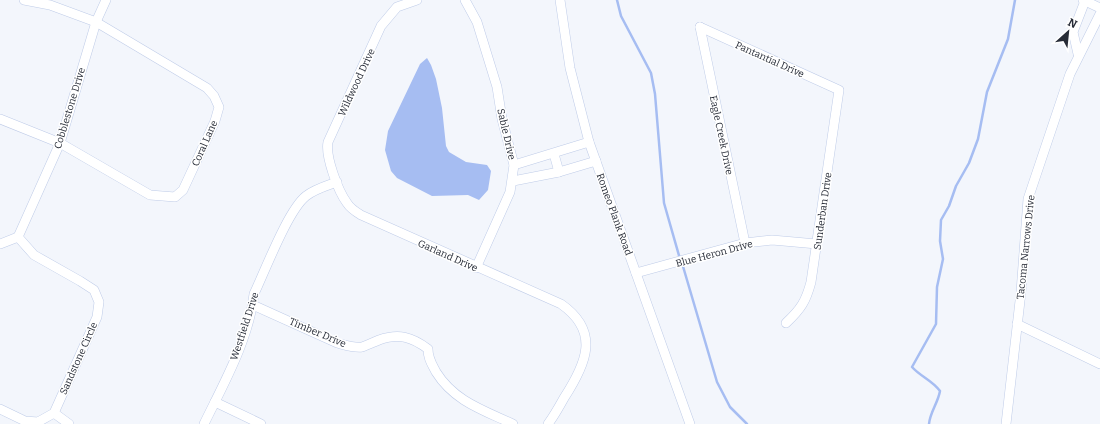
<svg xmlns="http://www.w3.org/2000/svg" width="1100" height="424" font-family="Bitter,serif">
	<rect width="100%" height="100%" fill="#f3f6fc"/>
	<path fill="#a6bdf2" d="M427 58 431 65 436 79 442 108 446 146 449 152 466 162 487 165 491 171 488 190 479 200 468 195 432 196 397 178 391 171 385 150 388 131 420 64Z"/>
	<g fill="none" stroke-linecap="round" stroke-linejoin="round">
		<g stroke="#a6bdf2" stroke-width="2.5">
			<path d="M617 0 621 16 651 73 655 94 664 203 680 259"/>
			<path d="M682 263 717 382 730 407 747 424"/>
			<path d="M929 424C930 412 938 403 940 391 932 380 921 377 912 367L936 324 937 287 943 259 940 241 941 220 949 206 956 186 969 163 978 139 987 92 1008 39 1015 0"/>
		</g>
		<g stroke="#bfcce8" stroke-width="10">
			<g id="minor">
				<path d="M417 0 397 7 381 26 328 142C325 156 338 191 347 203 350 208 356 212 361 215L561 304C601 332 586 364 564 398 559 407 554 416 548 424"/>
				<path d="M465 0 477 22 497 87 502 119 514 165 510 192 476 268"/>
				<path d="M560 0 570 68 589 142 690 424"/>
				<path d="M1083 0 1100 8"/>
				<path d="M700 27 839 90 811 282C806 301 801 309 786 323"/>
				<path d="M700 27 745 243"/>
				<path d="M1078 54 1073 32 1085 1"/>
				<path d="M0 119 60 143 150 195 175 197 183 190 215 121 219 107 214 96 207 88 96 22 50 5 24 0"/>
				<path d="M554 154 559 172"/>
				<path d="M514 165 589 142"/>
				<path d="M513 181 559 172 596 161"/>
				<path d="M18 237 60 143 96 22 106 0"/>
				<path d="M0 244 18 237"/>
				<path d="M636 273 745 243 772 240 817 244"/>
				<path d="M253 305 337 343C345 345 354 348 362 347 368 345 374 342 379 340 399 333 412 337 428 349 428 359 432 364 436 372 454 401 483 410 513 424"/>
				<path d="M1017 324 1100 364"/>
				<path d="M215 402 261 424"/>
				<path d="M0 409 25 421 38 422 54 413 97 317 99 302 94 290 80 281 34 255 18 237"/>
				<path d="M54 413 69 424"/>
				<path d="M204 424C224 383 249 339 254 294 265 271 288 210 306 196 315 189 326 186 337 182"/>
				<path d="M1006 424 1021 292 1028 199 1070 74 1100 14"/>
			</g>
		</g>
		<use href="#minor" stroke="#fff" stroke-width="9"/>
	</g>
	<g text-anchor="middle" stroke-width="3" stroke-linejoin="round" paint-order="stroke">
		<g font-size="10" fill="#272c37" stroke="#fff">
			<text transform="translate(770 59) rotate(24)" y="4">Pantantial Drive</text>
			<text transform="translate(356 82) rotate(-65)" y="4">Wildwood Drive</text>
			<text transform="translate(69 108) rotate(-73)" y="4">Cobblestone Drive</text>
			<text transform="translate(507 134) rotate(77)" y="4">Sable Drive</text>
			<text transform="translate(722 135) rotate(78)" y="4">Eagle Creek Drive</text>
			<text transform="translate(204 143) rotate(-66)" y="4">Coral Lane</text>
			<text transform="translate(822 211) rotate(-82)" y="4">Sunderban Drive</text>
			<text transform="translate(615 214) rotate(70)" y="4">Romeo Plank Road</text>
			<text transform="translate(1025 247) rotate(-84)" y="4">Tacoma Narrows Drive</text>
			<text transform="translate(714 253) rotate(-15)" y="4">Blue Heron Drive</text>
			<text transform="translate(448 255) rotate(24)" y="4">Garland Drive</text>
			<text transform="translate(244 326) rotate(-72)" y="4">Westfield Drive</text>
			<text transform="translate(318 332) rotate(23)" y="4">Timber Drive</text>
			<text transform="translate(78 358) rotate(-66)" y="4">Sandstone Circle</text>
		</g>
	</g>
	<g transform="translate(1068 32) rotate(27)" stroke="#ffffff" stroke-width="3" paint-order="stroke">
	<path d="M0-3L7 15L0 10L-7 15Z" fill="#272c37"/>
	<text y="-6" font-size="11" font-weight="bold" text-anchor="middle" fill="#272c37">N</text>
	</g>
</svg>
